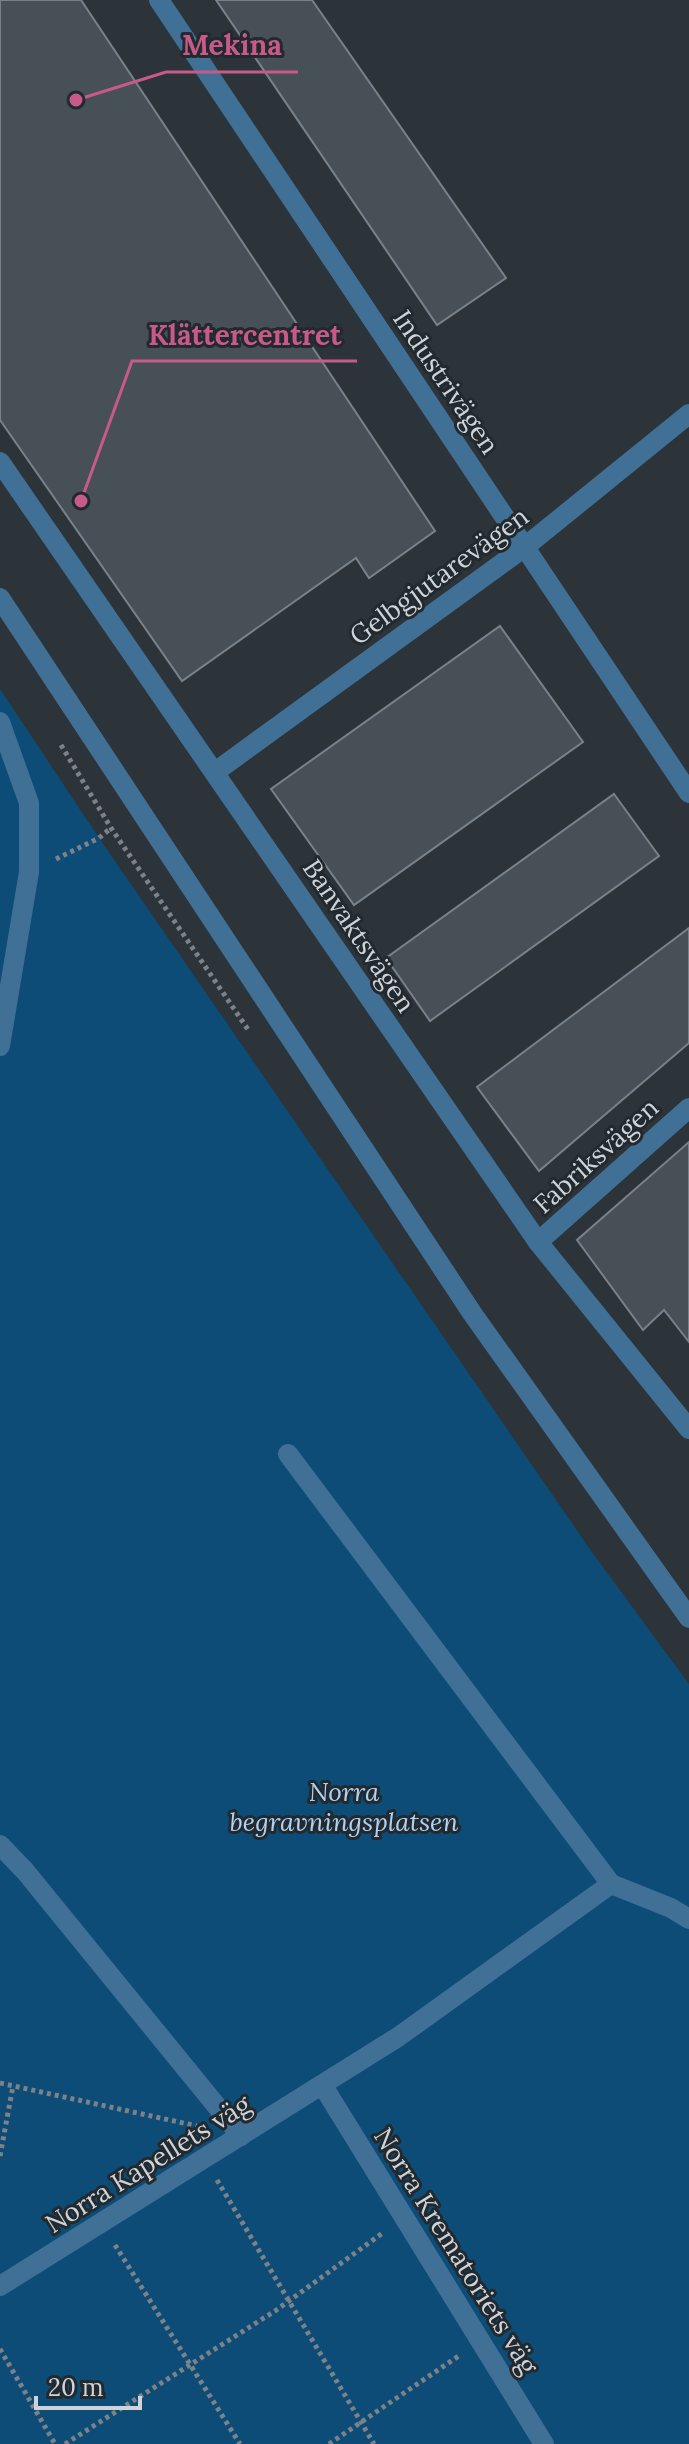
<svg xmlns="http://www.w3.org/2000/svg" width="689" height="2444" font-family="Lora,serif">
	<rect width="100%" height="100%" fill="#2c343a"/>
	<path fill="#0c4c77" d="M0 689 99 838 594 1555 689 1684V2444H0Z"/>
	<g fill="#475057" stroke="#79828a" stroke-width="2">
		<path d="M0 0H81L435 531 369 578 356 558 182 681 0 420Z"/>
		<path d="M216 0H312L506 278 437 325Z"/>
		<path d="M500 626 583 742 354 905 271 789Z"/>
		<path d="M614 794 659 856 430 1021 386 958Z"/>
		<path d="M689 928V1043L539 1171 477 1087Z"/>
		<path d="M689 1142V1342L664 1310 643 1330 577 1240Z"/>
	</g>
	<g fill="none" stroke-linecap="round" stroke-linejoin="round">
		<g stroke="#7c8287" stroke-width="5" stroke-dasharray="4 4" stroke-linecap="butt">
			<path d="M61 745 111 828 249 1031"/>
			<path d="M56 859 99 838 111 828"/>
			<path d="M0 2083 197 2126"/>
			<path d="M0 2156 13 2086"/>
			<path d="M217 2180 374 2444"/>
			<path d="M115 2245 240 2444"/>
			<path d="M0 2349 55 2444"/>
			<path d="M65 2444 275 2311 384 2232"/>
			<path d="M329 2444 460 2355"/>
		</g>
		<g stroke="#407096" stroke-width="20">
			<path d="M159 0 689 793"/>
			<path d="M0 462 538 1242 689 1429"/>
			<path d="M0 598 472 1313 689 1618"/>
			<path d="M0 722 29 803V872L0 1046"/>
			<path d="M215 772 526 546 689 414"/>
			<path d="M538 1242 689 1108"/>
			<path d="M288 1454 611 1884"/>
			<path d="M0 1845 25 1871 241 2136"/>
			<path d="M323 2086 544 2444"/>
			<path d="M0 2286 398 2037 611 1884 671 1908 689 1919"/>
		</g>
	</g>
	<g text-anchor="middle" stroke-width="6" stroke-linejoin="round" paint-order="stroke">
		<g font-size="26" fill="#cfd4d8" stroke="#222a30">
			<text transform="translate(446 382) rotate(56)" y="9">Industrivägen</text>
			<text transform="translate(439 576) rotate(-36)" y="9">Gelbgjutarevägen</text>
			<text transform="translate(359 936) rotate(56)" y="9">Banvaktsvägen</text>
			<text transform="translate(596 1156) rotate(-42)" y="9">Fabriksvägen</text>
			<text transform="translate(148 2164) rotate(-32)" y="9">Norra Kapellets väg</text>
			<text transform="translate(456 2251) rotate(58)" y="9">Norra Krematoriets väg</text>
		</g>
		<g font-size="26" font-style="italic" fill="#aed2f2" stroke="#222a30">
			<text x="344" y="1801">Norra<tspan x="344" dy="30">begravningsplatsen</tspan></text>
		</g>
	</g>
	<path fill="none" stroke="#c75a87" stroke-width="3" d="M76 100L166 72H298M81 501L132 361H357"/>
	<g fill="#c75a87" stroke="#222a30" stroke-width="3">
		<circle cx="76" cy="100" r="8"/>
		<circle cx="81" cy="501" r="8"/>
	</g>
	<g font-size="28" text-anchor="middle" font-weight="bold" fill="#c75a87" stroke="#222a30" stroke-width="6" stroke-linejoin="round" paint-order="stroke">
		<text x="232" y="55">Mekina</text>
		<text x="245" y="345">Klättercentret</text>
	</g>
	<path d="M36 2396v12h104v-12" fill="none" stroke="#cfd4d8" stroke-width="4"/>
	<text x="48" y="2396" font-size="24" fill="#cfd4d8" stroke="#222a30" stroke-width="6" paint-order="stroke">20 m</text>
</svg>
